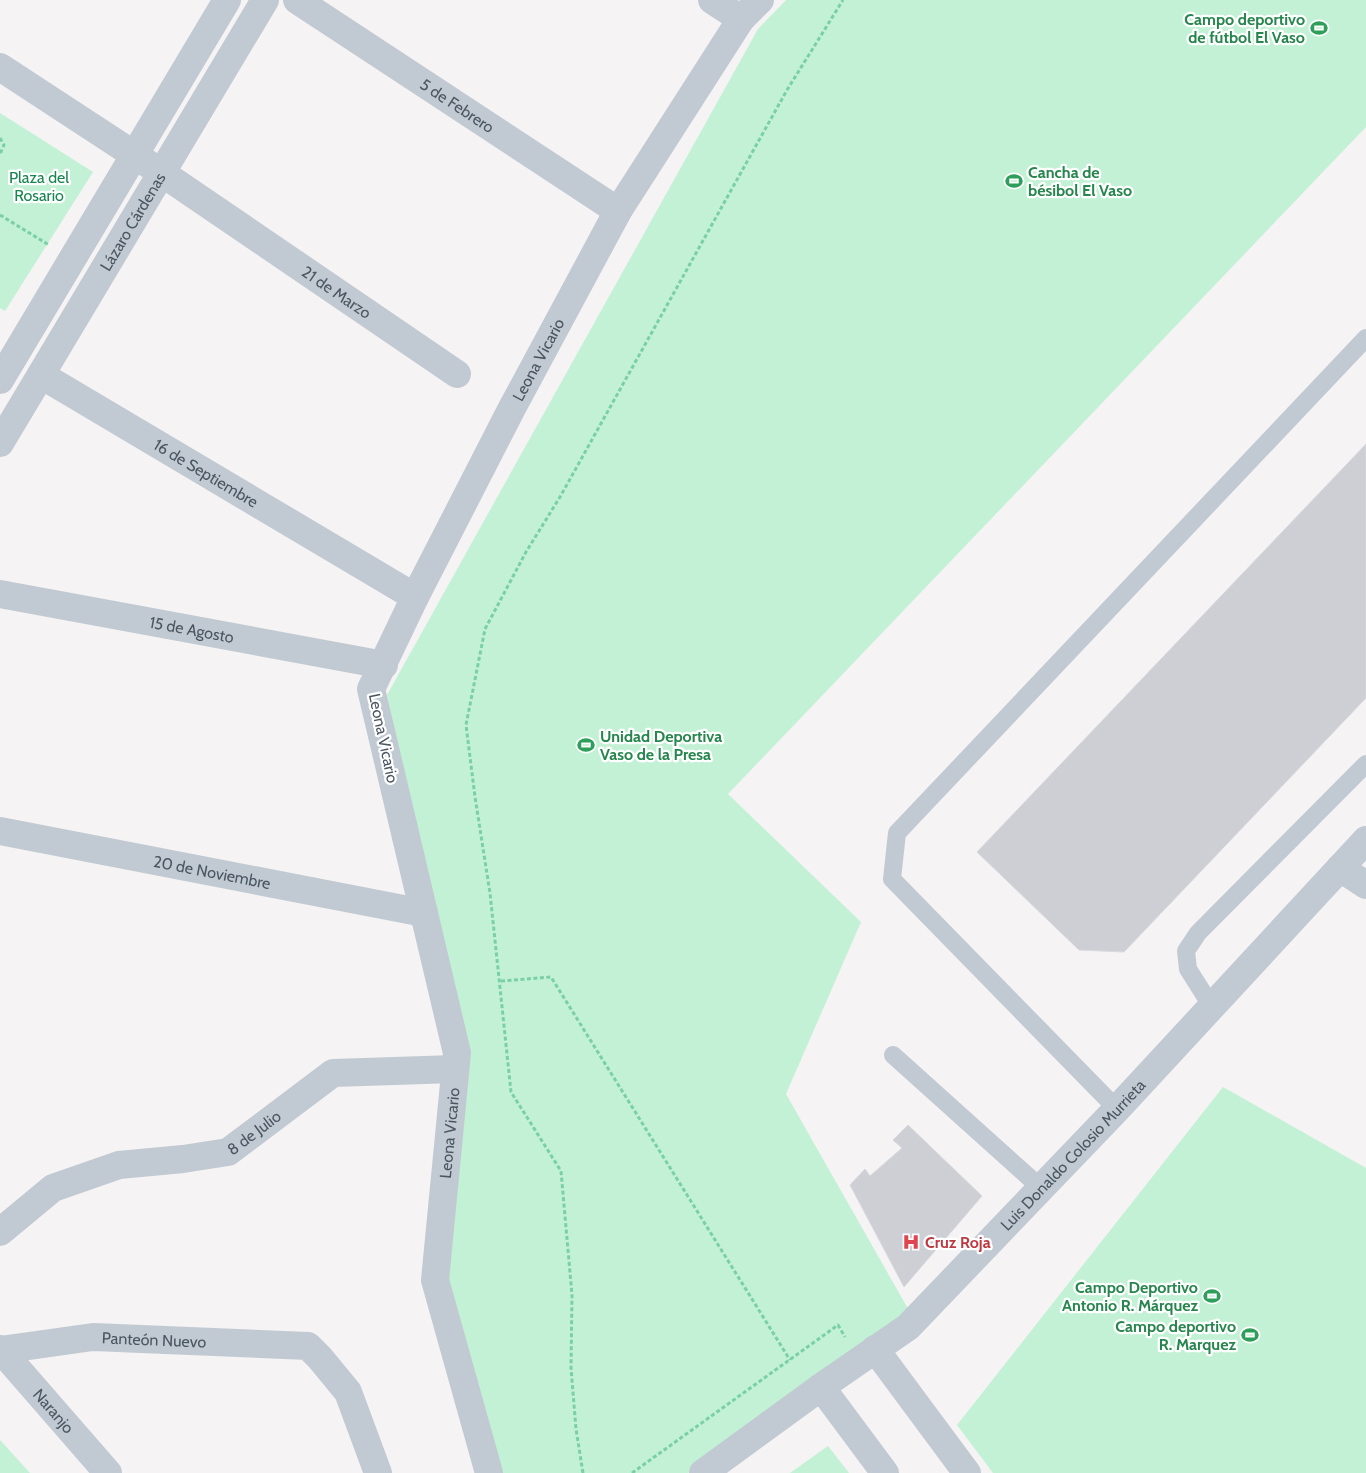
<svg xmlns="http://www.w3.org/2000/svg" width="1366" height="1473" font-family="Cabin,sans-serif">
	<rect width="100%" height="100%" fill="#f5f3f3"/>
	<g fill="#c3f1d5">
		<path d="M786 0H1366V127L728 794 861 922 786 1094 911 1314 688 1473H502L446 1282 464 1066 387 695 758 29Z"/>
		<path d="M0 113 93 172 5 311 0 308Z"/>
		<path d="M1223 1087 1366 1168V1473H993L957 1425Z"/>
		<path d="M0 1440 30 1473H0Z"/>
		<path d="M828 1446 849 1473H790Z"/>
	</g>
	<g fill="#cdcfd5" stroke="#d7d9de">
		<path d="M1366 444V698L1124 952 1079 950 977 852Z"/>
		<path d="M908 1125 982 1196 904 1287 850 1185 865 1169 870 1176 902 1148 893 1140Z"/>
	</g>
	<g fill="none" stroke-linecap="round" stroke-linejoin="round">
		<g stroke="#7ad0a6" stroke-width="3" stroke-dasharray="4 2.5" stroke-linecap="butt">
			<path d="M0 138 4 145 0 154"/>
			<path d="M0 215 49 245"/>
			<path d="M501 981 551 977 790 1360"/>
			<path d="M583 1473 576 1429 571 1368 572 1295 561 1171 511 1092 490 893 475 797 466 725 485 629 526 552 560 497 787 90 843 0"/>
			<path d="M632 1473 838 1325 845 1337"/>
		</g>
		<g stroke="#c1cad2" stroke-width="18">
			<path d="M1212 1007 1188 969 1186 951 1198 933 1366 764"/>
			<path d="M893 1055 1041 1188"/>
			<path d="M1117 1109 892 879 897 833 1366 338"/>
		</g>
		<g stroke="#c1cad2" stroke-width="28">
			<path id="s1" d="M297 0 618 211"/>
			<path d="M712 0 741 19"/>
			<path id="s2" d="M0 67 162 173 457 374"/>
			<path id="s3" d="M41 375 415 597"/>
			<path id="s4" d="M0 594 384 665"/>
			<path id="s5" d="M0 831 424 913"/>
			<path d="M1340 868 1366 885"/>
			<path id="s6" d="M0 1232 53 1188 119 1165 183 1159 228 1152 333 1073 455 1069"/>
			<path d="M875 1349 967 1473"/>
			<path id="s7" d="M1 1350 93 1337 308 1346 320 1358 348 1392 378 1473"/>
			<path d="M821 1387 885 1473"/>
			<path id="s8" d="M489 1473 435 1280 457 1053 371 689 415 597 512 408 618 211 741 19 760 0"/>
		</g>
		<g stroke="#c1cad2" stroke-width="28">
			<path d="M0 380 227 0"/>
			<path id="s9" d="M0 443 265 0"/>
			<path id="s10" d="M0 1349 108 1473"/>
			<path id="s11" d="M703 1473 821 1387 908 1327 1117 1109 1366 840"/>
		</g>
	</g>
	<defs>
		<g id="stadium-bare" transform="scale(1.35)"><path d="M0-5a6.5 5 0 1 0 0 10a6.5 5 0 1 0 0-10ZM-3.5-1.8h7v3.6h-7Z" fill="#2e9e5b" stroke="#fff" stroke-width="2.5" paint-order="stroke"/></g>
		<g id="hospital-bare" transform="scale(1.35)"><path d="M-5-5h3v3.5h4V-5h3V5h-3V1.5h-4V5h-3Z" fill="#e0444e" stroke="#fff" stroke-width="2.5" paint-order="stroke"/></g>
	</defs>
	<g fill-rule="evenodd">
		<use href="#stadium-bare" x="1319" y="28"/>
		<use href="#stadium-bare" x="1014" y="181"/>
		<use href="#stadium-bare" x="586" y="745"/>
		<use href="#hospital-bare" x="911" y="1242"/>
		<use href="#stadium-bare" x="1212" y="1296"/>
		<use href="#stadium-bare" x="1250" y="1335"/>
	</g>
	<g text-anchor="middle" stroke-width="4.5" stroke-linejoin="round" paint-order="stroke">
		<g font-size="16" font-weight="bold" fill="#27864d" stroke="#fff" text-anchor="end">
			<text x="1305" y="25">Campo deportivo<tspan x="1305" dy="18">de fútbol El Vaso</tspan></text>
			<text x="1028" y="178" text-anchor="start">Cancha de<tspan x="1028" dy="18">bésibol El Vaso</tspan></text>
			<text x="600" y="742" text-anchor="start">Unidad Deportiva<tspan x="600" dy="18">Vaso de la Presa</tspan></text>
			<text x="1198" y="1293">Campo Deportivo<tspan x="1198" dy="18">Antonio R. Márquez</tspan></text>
			<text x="1236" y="1332">Campo deportivo<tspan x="1236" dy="18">R. Marquez</tspan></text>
		</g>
		<g font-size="16" fill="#4a5661" stroke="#fff">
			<text dy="6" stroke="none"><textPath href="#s1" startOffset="192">5 de Febrero</textPath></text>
			<text dy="6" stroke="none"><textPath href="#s9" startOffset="258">Lázaro Cárdenas</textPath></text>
			<text dy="6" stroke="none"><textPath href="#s2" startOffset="405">21 de Marzo</textPath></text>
			<text dy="6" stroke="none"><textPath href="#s8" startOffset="1172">Leona Vicario</textPath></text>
			<text dy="6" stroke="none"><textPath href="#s3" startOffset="192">16 de Septiembre</textPath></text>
			<text dy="6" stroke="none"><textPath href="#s4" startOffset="195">15 de Agosto</textPath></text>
			<text transform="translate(384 738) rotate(78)" y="6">Leona Vicario</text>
			<text dy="6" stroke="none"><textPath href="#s5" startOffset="216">20 de Noviembre</textPath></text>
			<text dy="6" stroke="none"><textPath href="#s6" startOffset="281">8 de Julio</textPath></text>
			<text dy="6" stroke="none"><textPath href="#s8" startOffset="348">Leona Vicario</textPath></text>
			<text dy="6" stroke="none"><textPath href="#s11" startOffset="490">Luis Donaldo Colosio Murrieta</textPath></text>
			<text dy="6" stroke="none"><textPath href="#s7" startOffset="154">Panteón Nuevo</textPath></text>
			<text dy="6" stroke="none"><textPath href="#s10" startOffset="82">Naranjo</textPath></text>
		</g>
		<g font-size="16" fill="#17864f" stroke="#fff">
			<text x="39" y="183">Plaza del<tspan x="39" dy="18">Rosario</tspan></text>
		</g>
		<g font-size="16" font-weight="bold" fill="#be3a42" stroke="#fff" text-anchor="start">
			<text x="925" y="1248">Cruz Roja</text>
		</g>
	</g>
</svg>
